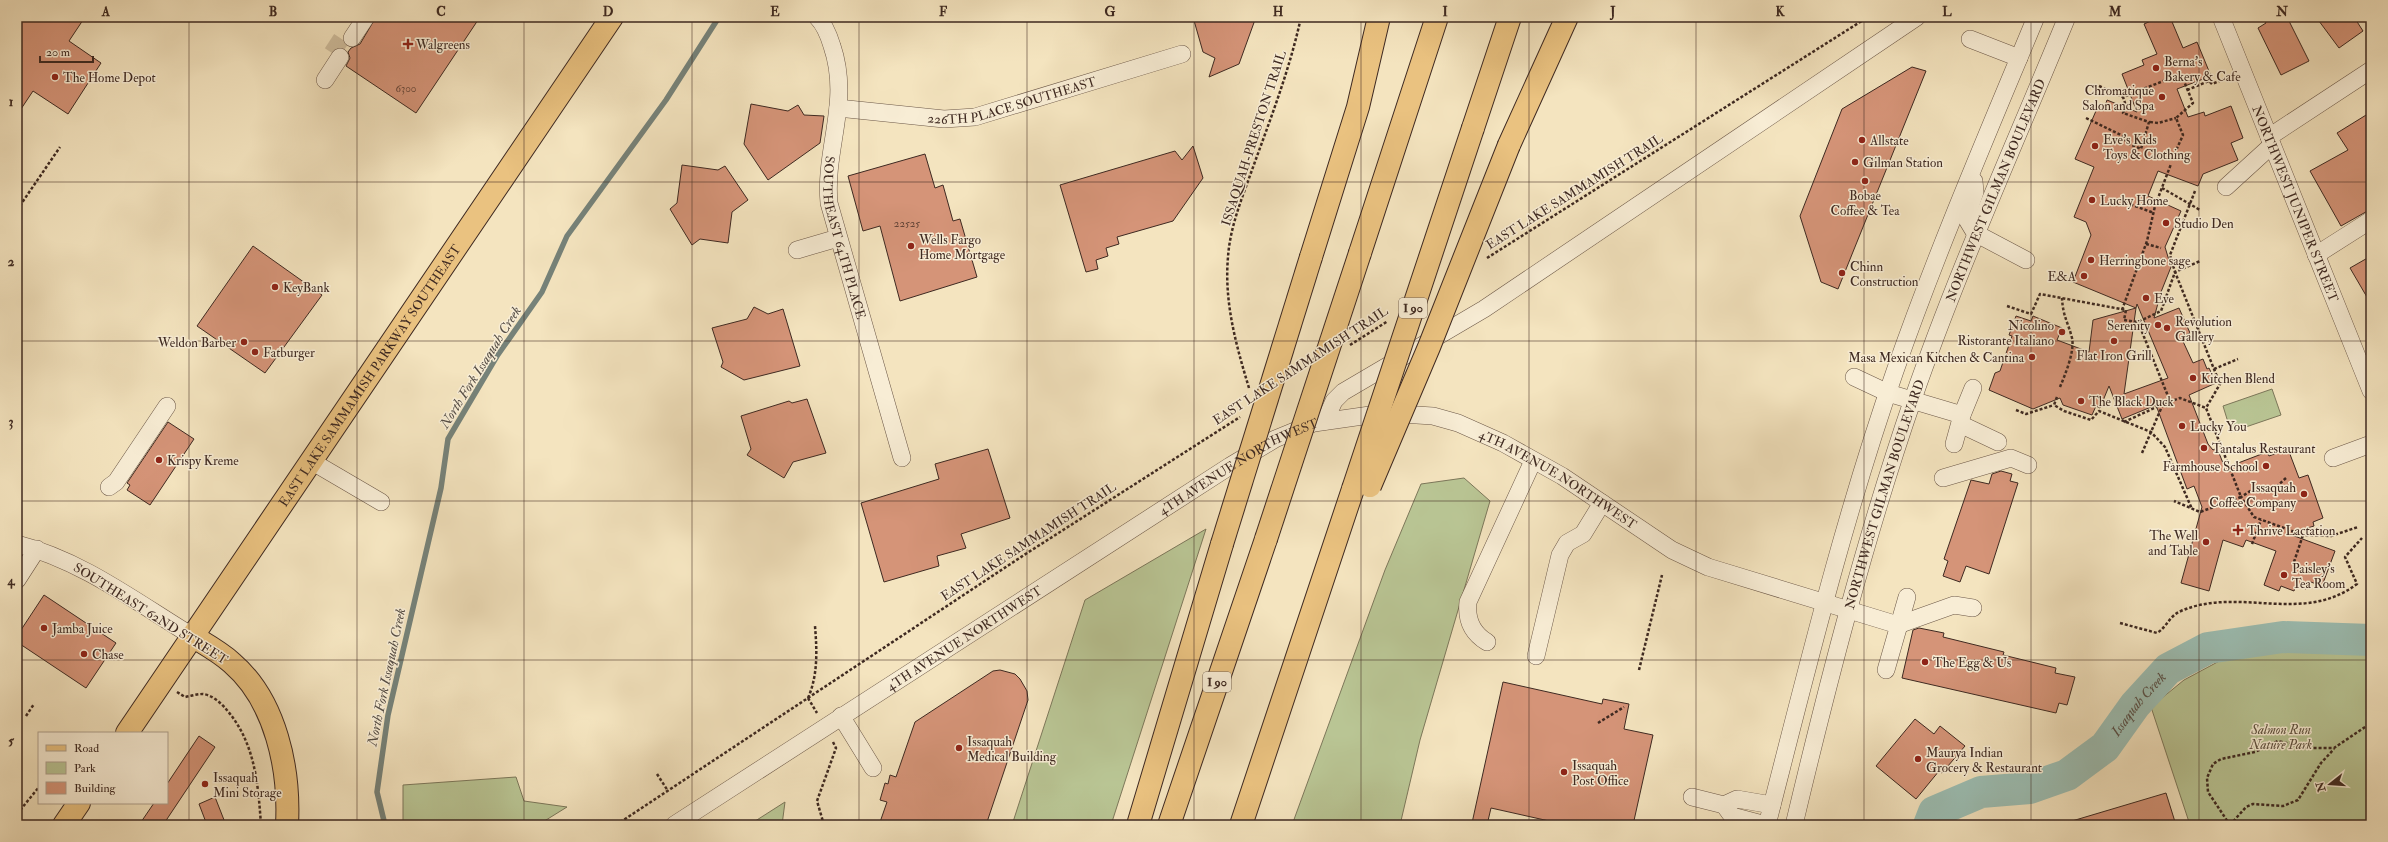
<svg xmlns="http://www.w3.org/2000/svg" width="2388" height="842" font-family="'IM FELL Double Pica',serif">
	<rect width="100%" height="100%" fill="#f4e4bf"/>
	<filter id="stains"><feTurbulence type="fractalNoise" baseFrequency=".005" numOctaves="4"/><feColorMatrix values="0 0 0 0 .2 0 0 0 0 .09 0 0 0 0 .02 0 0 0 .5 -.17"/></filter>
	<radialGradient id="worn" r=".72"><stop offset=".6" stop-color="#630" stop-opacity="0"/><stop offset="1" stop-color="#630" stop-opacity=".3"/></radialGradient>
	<g fill="#b9c594" stroke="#7c775a">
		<path d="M2272 389 2281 415 2231 432 2223 406Z"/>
		<path d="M1464 478 1490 501 1420 740 1400 825H1292L1385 570 1421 484Z"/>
		<path d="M1206 529 1111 825H1012L1085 600Z"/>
		<path d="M2280 646 2371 650V825H2190L2151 707 2184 680 2225 658Z"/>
		<path d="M516 777 524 801 567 807 538 825H403V785Z"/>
		<path d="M785 802 782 825H749Z"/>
	</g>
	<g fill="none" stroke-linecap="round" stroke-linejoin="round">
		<path stroke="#768279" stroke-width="5.5" d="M385 825 377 792 388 715 441 488 448 439 497 356 542 292 567 236 666 100 719 17"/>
		<path stroke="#9cbeb3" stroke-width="32" id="s1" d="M1929 825 1934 812 1981 792 2030 788 2067 775 2105 747 2135 705 2168 669 2208 648 2283 637 2371 640"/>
	</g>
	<g fill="#d59478" stroke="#3e2921">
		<path d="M17 17H85L69 41 101 63 68 114 33 91 17 115Z"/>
		<path d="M376 17H480L416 113 346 66 350 58 348 52 351 48 360 44Z"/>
		<path d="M1193 17H1256L1239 64 1209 77 1215 58 1203 52Z"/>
		<path d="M2160 17H2170L2183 48 2197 42 2211 76 2177 89 2188 117 2204 112 2205 116 2231 106 2243 138 2231 143 2238 160 2203 174 2198 186 2158 171 2148 196 2181 211 2165 247 2171 267 2161 292 2154 318 2179 308 2190 333 2181 337 2193 363 2203 359 2207 369 2209 368 2216 383 2189 395 2208 444 2213 450 2217 448 2225 468 2267 452 2269 456 2288 449 2299 478 2308 475 2323 518 2313 522 2314 526 2289 534 2335 551 2322 586 2308 581 2306 589 2296 585 2294 591 2281 586 2279 591 2264 585 2276 551 2246 540 2243 547 2223 540 2209 591 2181 583 2202 507 2194 486 2187 489 2156 405 2122 419 2109 386 2100 408 2096 406 2092 415 2063 405 2060 398 2033 409 1989 390 1995 373 2000 371 2012 336 2009 335 2016 316 2031 321 2033 316 2062 328 2057 340 2089 352 2093 320 2136 308 2124 394 2168 378 2137 304 2136 308 2073 282 2091 235 2086 222 2074 217 2094 167 2075 159 2099 104 2105 106 2107 100 2137 112 2122 74 2144 65 2142 60 2157 54 2144 24Z"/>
		<path d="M2263 17H2287L2309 61 2281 75 2258 28 2266 23Z"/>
		<path d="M2316 17H2354L2363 31 2339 48Z"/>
		<path d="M1912 67 1926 71 1838 289 1821 282 1800 216 1842 109Z"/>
		<path d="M751 104 788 111 798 105 804 115 824 116 820 143 768 180 744 144Z"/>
		<path d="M2371 112V209L2341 226 2310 171 2348 150 2337 133Z"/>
		<path d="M1193 146 1203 178 1173 221 1117 237 1119 244 1106 248 1108 256 1096 260 1098 269 1086 272 1060 185 1175 151 1182 160Z"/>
		<path d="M925 154 935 188 943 185 953 221 960 219 977 277 900 301 880 226 863 231 848 176Z"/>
		<path d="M682 165 718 170 725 166 748 200 732 212 728 243 700 239 692 245 670 209 677 203Z"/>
		<path d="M253 246 322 295 265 373 197 326Z"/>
		<path d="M2371 256V304L2350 268Z"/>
		<path d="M754 307 768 314 783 309 800 366 744 380 721 367 723 362 712 328 747 319Z"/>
		<path d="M807 399 826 453 793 462 784 478 747 455 751 449 741 416 789 401 792 403Z"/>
		<path d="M168 422 194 439 150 505 127 490 130 485 127 483Z"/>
		<path d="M988 449 1010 518 961 534 966 548 937 556 939 566 884 582 861 503 939 479 935 464Z"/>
		<path d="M2001 471 2012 474 2010 481 2018 483 1989 574 1966 566 1960 582 1943 576 1948 561 1944 559 1971 480 1989 484 1992 474Z"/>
		<path d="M44 595 116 643 86 688 17 642V636Z"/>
		<path d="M1919 628 1944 633 1943 637 2004 652 2003 655 2056 668 2055 673 2075 677 2067 705 2059 703 2056 713 1902 678 1913 630Z"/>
		<path d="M1000 670 1015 674 1020 679 1027 691 1028 700 986 825H879L887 802 880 800 885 783 888 784 890 775 896 777 915 722 993 671Z"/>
		<path d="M1503 682 1602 704 1603 699 1629 704 1624 729 1653 735 1633 825H1567L1491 808 1487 825 1472 823Z"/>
		<path d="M1915 719 1934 734 1940 726 1965 746 1942 773 1939 771 1916 799 1876 766Z"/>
		<path d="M199 736 215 747 163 825H139L154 803H167V784Z"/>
		<path d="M2166 793 2176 825H2073L2072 821Z"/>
		<path d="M215 797 226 825H207L199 804Z"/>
	</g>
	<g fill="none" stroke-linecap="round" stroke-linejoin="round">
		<path stroke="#d0bf9f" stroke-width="17" stroke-dasharray="17 8" stroke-linecap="butt" d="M332 53 345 33"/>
		<g stroke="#6c5848" stroke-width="18">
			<g id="minor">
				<path id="s2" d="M817 17C825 25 829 36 832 46 851 102 824 148 829 203L902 458"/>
				<path id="s3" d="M2221 17 2371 391"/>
				<path d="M352 38 366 17"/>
				<path d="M1970 39 2019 58"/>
				<path d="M325 80 340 57"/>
				<path id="s4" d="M838 108 944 119 975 117 1182 54"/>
				<path d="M2269 137 2371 70"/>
				<path d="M1974 181 1975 192 1966 218 1975 233 2026 260"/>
				<path d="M2226 187 2272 145"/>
				<path d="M797 250 838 238"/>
				<path d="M2316 255 2371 220"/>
				<path d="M1854 377 1888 393 1962 415"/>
				<path d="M1325 421 1334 401 1343 392 1484 309 1917 17"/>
				<path d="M1960 424 1998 442"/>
				<path d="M1954 444 1962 415 1973 388"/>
				<path d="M2333 458 2371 444"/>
				<path d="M311 461 381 502"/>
				<path d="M1943 478 2011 458 2028 465"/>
				<path d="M109 487 116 482 167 406"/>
				<path d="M17 544C81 560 136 602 192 636"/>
				<path d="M17 580 37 549"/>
				<path d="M1487 642C1472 633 1466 620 1468 602L1533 461"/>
				<path d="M1536 656 1560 555 1567 543 1583 534 1602 503"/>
				<path d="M1886 670 1907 597"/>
				<path d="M841 716 873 768"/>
				<path d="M1692 797 1724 805 1737 799 1772 805"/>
				<path d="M1724 805 1732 816 1766 825"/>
				<path id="s5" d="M674 825 1230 466 1275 439 1314 423 1384 413 1433 416 1458 423 1503 443 1562 476 1672 550 1708 567 1898 625 1954 605 1973 608"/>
				<path d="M1767 825C1806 673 1843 520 1895 371 1937 251 1987 135 2036 17"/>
				<path id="s6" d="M1794 825C1828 682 1865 538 1913 399 1958 269 2015 144 2067 17"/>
			</g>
		</g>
		<g stroke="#3e2921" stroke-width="24">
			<g id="major">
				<path d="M192 636C205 644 220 652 232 663 276 701 290 769 287 825"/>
				<path id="s7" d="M127 733 612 17"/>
				<path d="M64 825 79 803"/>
			</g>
		</g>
		<g stroke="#3e2921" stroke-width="24">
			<g id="highway">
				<path d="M1473 128 1510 17"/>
				<path d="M1509 145 1567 17"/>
				<path d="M1360 253 1437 17"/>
				<path d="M1311 257 1358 107 1379 17"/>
				<path d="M1138 825 1222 544"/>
				<path d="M1169 825 1266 539"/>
				<path d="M1241 825 1353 489"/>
			</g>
		</g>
		<g stroke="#3e2921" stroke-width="2.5" stroke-dasharray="3 2" stroke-linecap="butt">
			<path d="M2099 86 2123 97"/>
			<path d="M2187 90 2209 81 2212 84 2224 79"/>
			<path d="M2086 118 2123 136 2127 143 2141 149 2149 122 2123 113 2126 106 2123 97 2181 74 2193 103 2176 118 2183 135 2174 155"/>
			<path d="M2150 122 2158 123 2176 118"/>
			<path d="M2162 188 2200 210"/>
			<path d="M2195 191 2170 255 2175 272 2200 261"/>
			<path d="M2121 201 2154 213"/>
			<path d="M17 210 60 147"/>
			<path d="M2146 244 2161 248"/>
			<path d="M1487 258 1868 17"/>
			<path d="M2007 306 2031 314 2040 294 2126 310 2124 320 2138 322 2161 311 2175 272 2220 384 2206 408 2241 497 2200 512 2174 501"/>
			<path d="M2122 310 2147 241 2155 206 2171 164"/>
			<path d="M2138 322 2170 401"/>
			<path d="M1350 345 1388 321"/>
			<path d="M2214 369 2238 359"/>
			<path d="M2060 387C2065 375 2075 351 2072 338 2068 322 2063 317 2062 298"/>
			<path d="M1249 388C1236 345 1224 302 1228 257 1230 227 1242 198 1252 170 1270 120 1290 69 1301 17"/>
			<path d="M2057 397 2054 405 2064 411 2091 420 2099 411 2151 432 2165 447 2192 509"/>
			<path d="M2016 410 2026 414 2054 405"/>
			<path d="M2124 422 2163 404"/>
			<path d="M2142 453 2163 404 2180 398 2206 408"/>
			<path d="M2286 478 2275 488H2255L2241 497 2254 517 2303 535 2331 536 2358 527"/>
			<path d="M2252 544 2261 520"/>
			<path d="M2294 562 2303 535"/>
			<path d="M2120 623 2157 633C2167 627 2169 616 2181 611 2238 586 2303 625 2357 584L2345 557 2362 538"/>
			<path d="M1639 670 1662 575"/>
			<path d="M177 692 185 697C191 696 197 694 203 694 212 695 221 703 226 709 255 742 258 783 261 825"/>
			<path d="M808 698 817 713"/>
			<path d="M808 698C818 675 817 651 815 626"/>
			<path d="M26 716 34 704"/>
			<path d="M1598 723 1624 707"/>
			<path d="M657 774 668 791"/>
			<path d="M17 814 39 787"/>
			<path d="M616 825 1024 555 1240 417"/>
			<path d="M824 825 817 801 836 748 833 742"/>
			<path d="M2230 825 2208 792 2207 778 2213 764 2221 759 2255 752 2278 741 2306 748H2334L2371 723"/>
			<path d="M2230 825 2246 807 2253 804 2283 806 2298 800 2321 763 2334 749"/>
		</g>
		<use href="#minor" stroke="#f8edd5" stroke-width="17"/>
		<use href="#major" stroke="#eac280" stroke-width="22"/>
		<use href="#highway" stroke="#eac280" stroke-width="22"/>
		<g stroke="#3e2921" stroke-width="24" stroke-linecap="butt">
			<g id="highway-bridge">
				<path d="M1370 486 1429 347 1509 145"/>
				<path d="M1353 489 1473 128"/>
				<path d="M1266 539 1360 253"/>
				<path d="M1222 544 1311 257"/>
			</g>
		</g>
		<use href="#highway-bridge" stroke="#eac280" stroke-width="22"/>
	</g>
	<path fill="none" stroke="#3e2921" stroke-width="1" stroke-opacity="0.55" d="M189 17V825M357 17V825M524 17V825M692 17V825M859 17V825M1027 17V825M1194 17V825M1361 17V825M1529 17V825M1696 17V825M1864 17V825M2031 17V825M2199 17V825M17 182H2371M17 341H2371M17 501H2371M17 660H2371"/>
	<g fill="#8f2418" stroke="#f8edd5" stroke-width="1.5">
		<path d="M406 38h4v4h4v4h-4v4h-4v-4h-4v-4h4z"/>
		<circle cx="2156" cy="68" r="4"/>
		<circle cx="55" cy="77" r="4"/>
		<circle cx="2162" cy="97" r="4"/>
		<circle cx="1862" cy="140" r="4"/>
		<circle cx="2095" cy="146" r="4"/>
		<circle cx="1855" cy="162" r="4"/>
		<circle cx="1865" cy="181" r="4"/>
		<circle cx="2092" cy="200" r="4"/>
		<circle cx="2166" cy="223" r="4"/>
		<circle cx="911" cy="246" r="4"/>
		<circle cx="2091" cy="260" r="4"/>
		<circle cx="1842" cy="273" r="4"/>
		<circle cx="2084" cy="276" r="4"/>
		<circle cx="275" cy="287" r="4"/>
		<circle cx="2146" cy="298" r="4"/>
		<circle cx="2158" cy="325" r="4"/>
		<circle cx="2167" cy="328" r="4"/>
		<circle cx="2062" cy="332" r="4"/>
		<circle cx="2114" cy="341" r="4"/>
		<circle cx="244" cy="342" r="4"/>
		<circle cx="255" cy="352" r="4"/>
		<circle cx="2032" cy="357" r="4"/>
		<circle cx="2193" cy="378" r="4"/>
		<circle cx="2081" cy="401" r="4"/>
		<circle cx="2182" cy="426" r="4"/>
		<circle cx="2204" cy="448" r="4"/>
		<circle cx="159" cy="460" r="4"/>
		<circle cx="2266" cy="466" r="4"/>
		<circle cx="2304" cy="494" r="4"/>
		<path d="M2236 524h4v4h4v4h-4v4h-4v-4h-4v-4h4z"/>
		<circle cx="2206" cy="542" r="4"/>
		<circle cx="2284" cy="575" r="4"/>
		<circle cx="44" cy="628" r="4"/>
		<circle cx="84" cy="654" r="4"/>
		<circle cx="1925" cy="662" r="4"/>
		<circle cx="959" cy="748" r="4"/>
		<circle cx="1918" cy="759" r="4"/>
		<circle cx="1564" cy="772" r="4"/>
		<circle cx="205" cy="784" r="4"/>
	</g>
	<g text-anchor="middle" stroke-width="3" stroke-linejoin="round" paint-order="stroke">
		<g font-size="11" fill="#644437">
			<text x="406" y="92">6300</text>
			<text x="907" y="227">22525</text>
		</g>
		<g fill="#f8edd5" stroke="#766457" stroke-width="1">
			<rect x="1399" y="298" width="28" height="20" rx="3"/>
			<rect x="1203" y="672" width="28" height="20" rx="3"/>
		</g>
		<g font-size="12" font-weight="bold" fill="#3e2921">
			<text x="1413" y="312">I 90</text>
			<text x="1217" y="686">I 90</text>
		</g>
		<g font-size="13" fill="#3e2921" stroke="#f8edd5" text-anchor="start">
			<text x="416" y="49">Walgreens</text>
			<text x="2164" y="66">Berna's<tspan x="2164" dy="15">Bakery &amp; Cafe</tspan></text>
			<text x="63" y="82">The Home Depot</text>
			<text x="2154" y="95" text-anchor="end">Chromatique<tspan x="2154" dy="15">Salon and Spa</tspan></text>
			<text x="2103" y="144">Eve's Kids<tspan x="2103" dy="15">Toys &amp; Clothing</tspan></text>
			<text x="1870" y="145">Allstate</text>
			<text x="1863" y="167">Gilman Station</text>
			<text x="1865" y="200" text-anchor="middle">Bobae<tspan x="1865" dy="15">Coffee &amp; Tea</tspan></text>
			<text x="2100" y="205">Lucky Home</text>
			<text x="2174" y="228">Studio Den</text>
			<text x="919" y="244">Wells Fargo<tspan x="919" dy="15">Home Mortgage</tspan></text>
			<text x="2099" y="265">Herringbone sage</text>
			<text x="1850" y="271">Chinn<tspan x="1850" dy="15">Construction</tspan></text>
			<text x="2076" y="281" text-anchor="end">E&amp;A</text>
			<text x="283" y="292">KeyBank</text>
			<text x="2154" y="303">Eve</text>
			<text x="2175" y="326">Revolution<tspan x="2175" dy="15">Gallery</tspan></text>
			<text x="2054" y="330" text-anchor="end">Nicolino<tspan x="2054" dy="15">Ristorante Italiano</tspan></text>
			<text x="2150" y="330" text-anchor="end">Serenity</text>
			<text x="236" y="347" text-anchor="end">Weldon Barber</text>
			<text x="263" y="357">Fatburger</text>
			<text x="2114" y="360" text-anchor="middle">Flat Iron Grill</text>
			<text x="2024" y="362" text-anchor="end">Masa Mexican Kitchen &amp; Cantina</text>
			<text x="2201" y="383">Kitchen Blend</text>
			<text x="2089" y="406">The Black Duck</text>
			<text x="2190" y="431">Lucky You</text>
			<text x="2212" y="453">Tantalus Restaurant</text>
			<text x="167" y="465">Krispy Kreme</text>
			<text x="2258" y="471" text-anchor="end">Farmhouse School</text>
			<text x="2296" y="492" text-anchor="end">Issaquah<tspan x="2296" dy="15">Coffee Company</tspan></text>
			<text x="2247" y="535">Thrive Lactation</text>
			<text x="2198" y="540" text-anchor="end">The Well<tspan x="2198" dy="15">and Table</tspan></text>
			<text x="2292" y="573">Paisley's<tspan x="2292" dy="15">Tea Room</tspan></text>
			<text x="52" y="633">Jamba Juice</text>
			<text x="92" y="659">Chase</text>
			<text x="1933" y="667">The Egg &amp; Us</text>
			<text x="967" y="746">Issaquah<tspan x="967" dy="15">Medical Building</tspan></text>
			<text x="1926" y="757">Maurya Indian<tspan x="1926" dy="15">Grocery &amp; Restaurant</tspan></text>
			<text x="1572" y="770">Issaquah<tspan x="1572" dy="15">Post Office</tspan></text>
			<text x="213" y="782">Issaquah<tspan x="213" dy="15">Mini Storage</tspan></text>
		</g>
		<g font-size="13" fill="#3e2921" stroke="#f8edd5">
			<text dy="5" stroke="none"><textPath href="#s4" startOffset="177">226TH PLACE SOUTHEAST</textPath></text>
			<text transform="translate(1253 138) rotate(-72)" y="5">ISSAQUAH-PRESTON TRAIL</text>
			<text dy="5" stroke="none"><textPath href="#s6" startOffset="667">NORTHWEST GILMAN BOULEVARD</textPath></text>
			<text transform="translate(1574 191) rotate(-32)" y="5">EAST LAKE SAMMAMISH TRAIL</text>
			<text dy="5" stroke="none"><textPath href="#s3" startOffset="201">NORTHWEST JUNIPER STREET</textPath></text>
			<text dy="5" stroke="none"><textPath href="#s2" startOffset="228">SOUTHEAST 64TH PLACE</textPath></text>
			<text transform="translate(1300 365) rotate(-33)" y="5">EAST LAKE SAMMAMISH TRAIL</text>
			<text dy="5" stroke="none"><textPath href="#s7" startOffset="432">EAST LAKE SAMMAMISH PARKWAY SOUTHEAST</textPath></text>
			<text dy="5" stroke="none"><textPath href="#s5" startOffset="669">4TH AVENUE NORTHWEST</textPath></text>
			<text dy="5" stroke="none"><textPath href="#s5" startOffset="1017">4TH AVENUE NORTHWEST</textPath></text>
			<text dy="5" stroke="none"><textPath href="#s6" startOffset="343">NORTHWEST GILMAN BOULEVARD</textPath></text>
			<text transform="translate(1028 541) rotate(-33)" y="5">EAST LAKE SAMMAMISH TRAIL</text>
			<text transform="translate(151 613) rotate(32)" y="5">SOUTHEAST 62ND STREET</text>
			<text dy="5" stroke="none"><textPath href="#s5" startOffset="345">4TH AVENUE NORTHWEST</textPath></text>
		</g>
		<g font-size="13" font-style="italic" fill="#5d503e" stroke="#f8edd5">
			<text x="2281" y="734">Salmon Run<tspan x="2281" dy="15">Nature Park</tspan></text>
		</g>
		<g font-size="14" font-style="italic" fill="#564e46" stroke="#f8edd5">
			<text transform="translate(480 367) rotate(-58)" y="5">North Fork Issaquah Creek</text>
			<text transform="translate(386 677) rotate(-78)" y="5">North Fork Issaquah Creek</text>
			<text dy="5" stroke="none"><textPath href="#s1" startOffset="255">Issaquah Creek</textPath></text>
		</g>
	</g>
	<rect width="2388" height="842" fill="none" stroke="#f4e4bf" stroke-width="44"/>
	<rect x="38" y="732" width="130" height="72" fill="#f8edd5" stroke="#ae9f8d"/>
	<rect x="46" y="745" width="20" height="6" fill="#eac280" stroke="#ae9f8d"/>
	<text x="74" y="752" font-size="12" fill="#3e2921">Road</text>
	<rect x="46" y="762" width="20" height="12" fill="#b9c594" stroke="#ae9f8d"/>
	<text x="74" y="772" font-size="12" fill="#3e2921">Park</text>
	<rect x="46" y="782" width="20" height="12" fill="#d59478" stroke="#ae9f8d"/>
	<text x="74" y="792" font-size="12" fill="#3e2921">Building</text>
	<g transform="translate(2330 784) rotate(253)" stroke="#f8edd5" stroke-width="3" paint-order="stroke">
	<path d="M0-3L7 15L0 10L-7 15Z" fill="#3e2921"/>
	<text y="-6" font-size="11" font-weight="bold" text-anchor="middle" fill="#3e2921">N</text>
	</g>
	<path d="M40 56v6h53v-6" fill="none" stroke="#3e2921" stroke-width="2"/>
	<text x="46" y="56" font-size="12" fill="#3e2921" stroke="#f8edd5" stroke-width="3" paint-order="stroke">20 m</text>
	<rect x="22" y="22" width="2344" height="798" fill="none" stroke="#3e2921" stroke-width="1.5"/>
	<g font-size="13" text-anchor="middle" font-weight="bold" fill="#3e2921">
		<text x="106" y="16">A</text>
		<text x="273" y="16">B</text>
		<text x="441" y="16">C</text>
		<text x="608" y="16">D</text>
		<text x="775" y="16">E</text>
		<text x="943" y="16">F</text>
		<text x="1110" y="16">G</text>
		<text x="1278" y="16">H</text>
		<text x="1445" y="16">I</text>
		<text x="1613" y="16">J</text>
		<text x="1780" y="16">K</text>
		<text x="1947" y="16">L</text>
		<text x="2115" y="16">M</text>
		<text x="2282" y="16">N</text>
		<text x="11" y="106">1</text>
		<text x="11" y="266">2</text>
		<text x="11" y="426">3</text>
		<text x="11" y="585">4</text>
		<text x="11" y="745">5</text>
	</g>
	<rect width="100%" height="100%" filter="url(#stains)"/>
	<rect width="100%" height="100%" fill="url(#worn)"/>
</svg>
